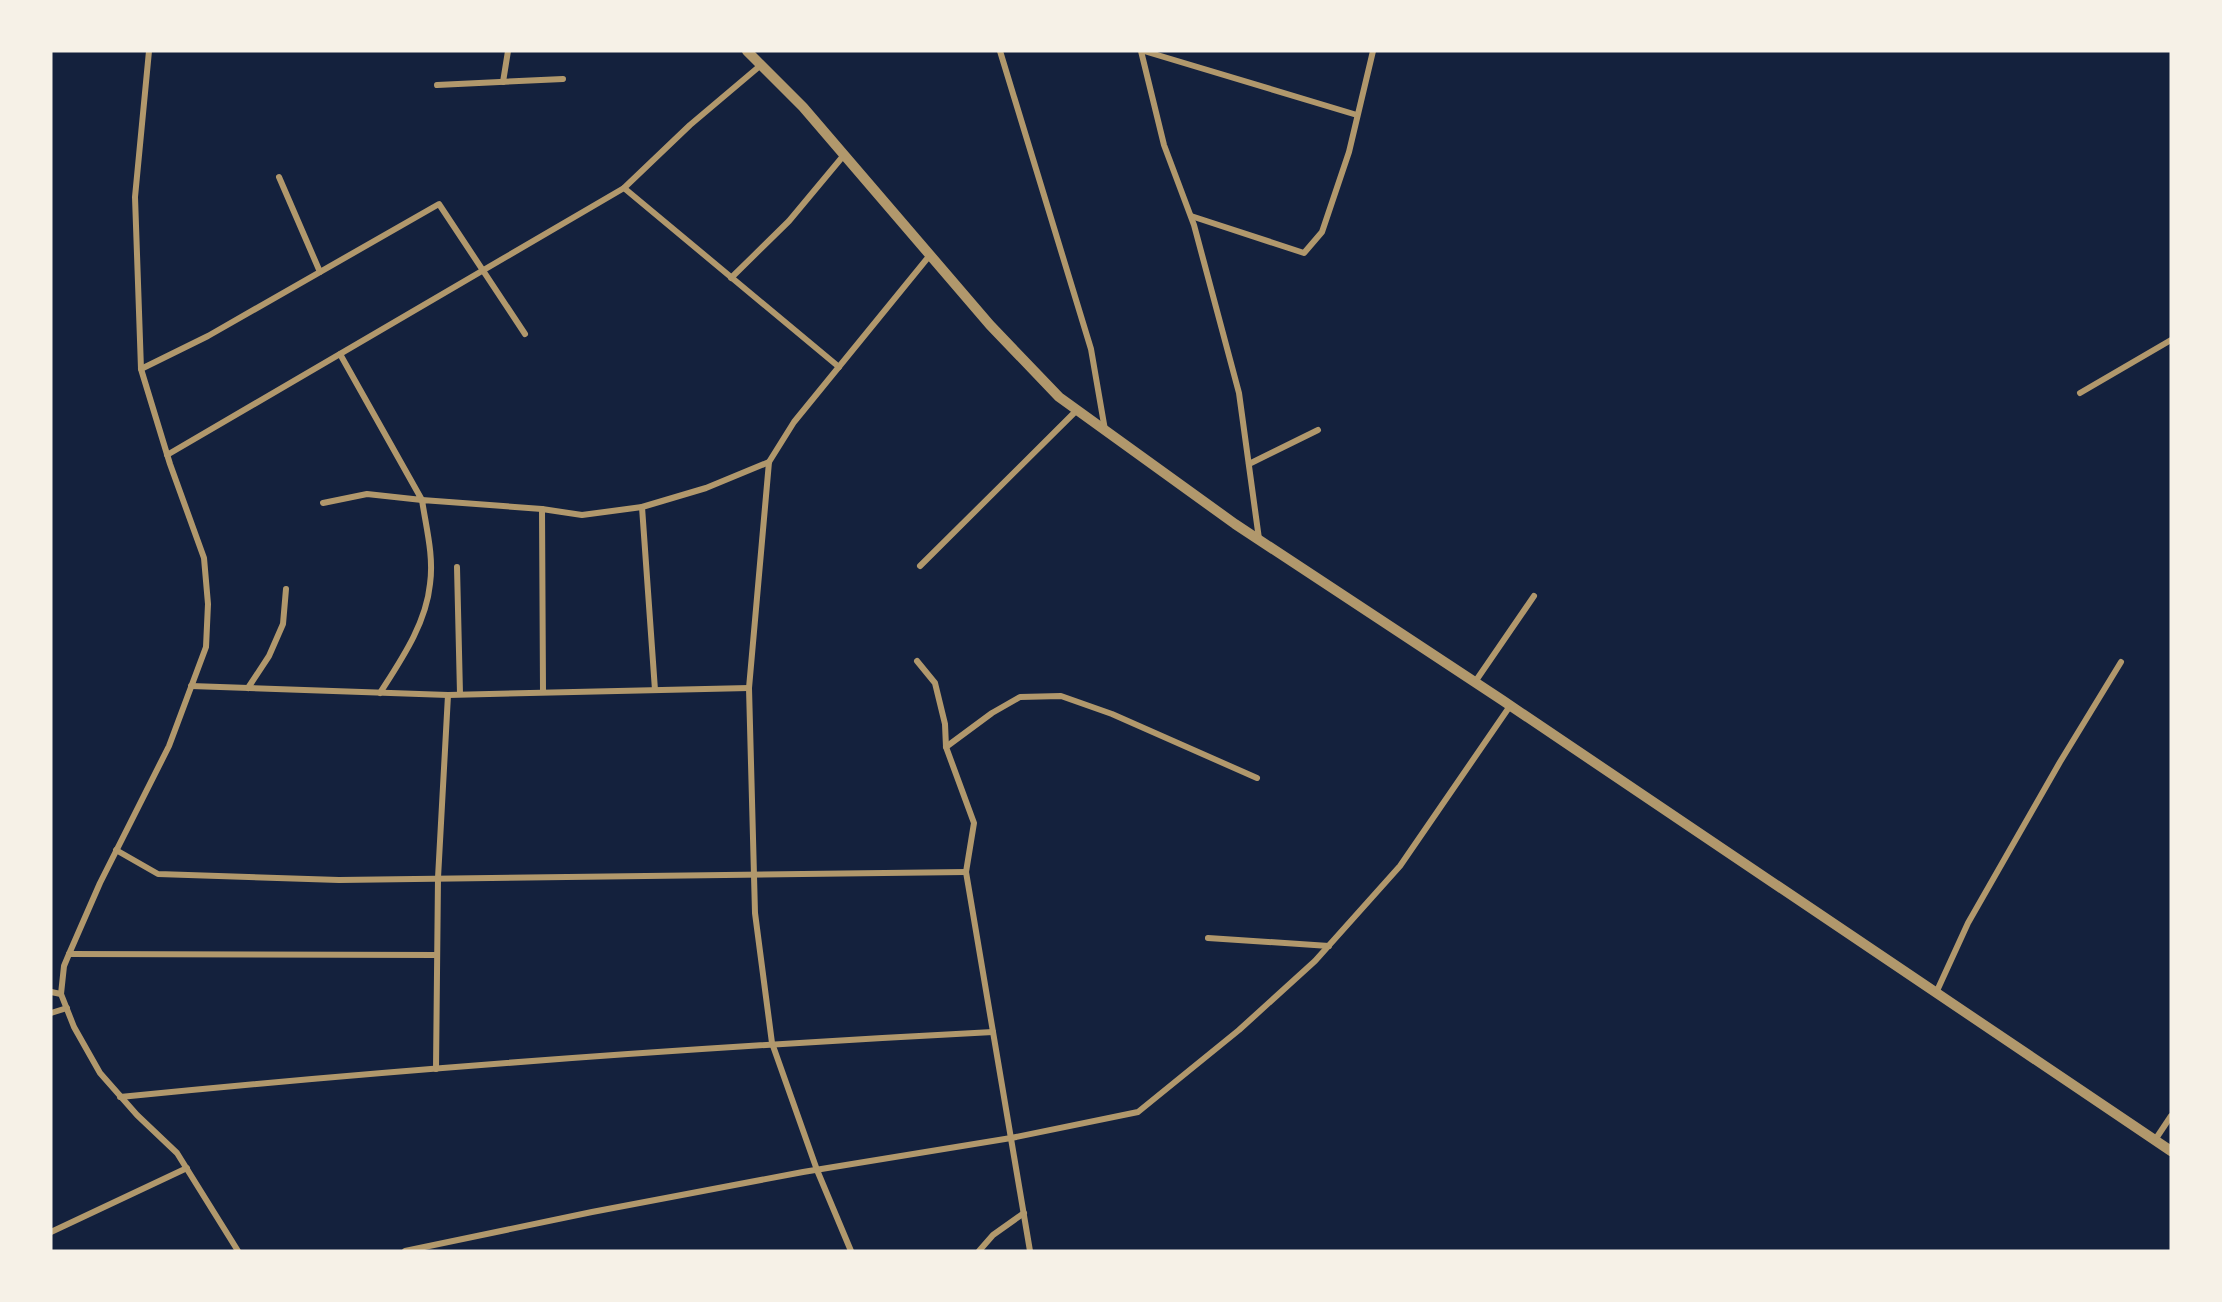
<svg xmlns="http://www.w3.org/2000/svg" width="2222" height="1302" font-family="'DejaVu Sans',sans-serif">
	<rect width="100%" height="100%" fill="#14213d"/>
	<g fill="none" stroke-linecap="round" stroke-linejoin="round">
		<g stroke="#b1986c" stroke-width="6">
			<path d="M149 51 135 197 141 369 170 464 204 558 208 604 206 647 169 746 100 883 69 954 64 966 61 994 74 1027 100 1073 137 1115 177 1153 238 1251"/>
			<path d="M1000 51 1091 349 1105 430"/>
			<path d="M1141 51 1164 145 1194 225 1239 393 1259 539"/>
			<path d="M1144 51 1357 115"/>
			<path d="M503 82 508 51"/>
			<path d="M437 85 563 79"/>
			<path d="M279 177 320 272"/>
			<path d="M624 188 690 125 761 65"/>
			<path d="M1191 216 1304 253 1322 232 1349 152 1373 51"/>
			<path d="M731 278 789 221 844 155"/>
			<path d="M141 369 208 336 439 204 525 334"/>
			<path d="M2080 393 2171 340"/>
			<path d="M167 455 624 188 839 367"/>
			<path d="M1249 464 1318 430"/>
			<path d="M323 503 367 494 422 500 340 354"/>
			<path d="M642 507 655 690"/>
			<path d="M542 509 543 692"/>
			<path d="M920 566 1077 410"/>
			<path d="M457 567 460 694"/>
			<path d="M917 661 935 683 945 724 946 747 974 823 966 872 1030 1251"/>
			<path d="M1475 682 1534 596"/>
			<path d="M191 686 448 695 749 688"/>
			<path d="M248 688 269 656 283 624 286 589"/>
			<path d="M380 693C401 660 426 624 430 584 434 556 426 527 422 500L542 509 582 515 642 507 706 488 769 462"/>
			<path d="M946 747 992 713 1020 697 1061 696 1112 714 1257 778"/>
			<path d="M116 850 158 874 339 880 966 872"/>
			<path d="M1208 938 1329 946"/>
			<path d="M69 954 437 955"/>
			<path d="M51 992 61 994"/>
			<path d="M1936 993 1968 923 2060 762 2121 662"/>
			<path d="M51 1013 67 1008"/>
			<path d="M436 1069 438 878 448 695"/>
			<path d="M120 1097C410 1068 702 1047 993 1032"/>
			<path d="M2155 1140 2171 1116"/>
			<path d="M51 1232 187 1168"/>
			<path d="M405 1251 592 1212 803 1172 1011 1138 1138 1112 1239 1030 1315 961 1400 866 1510 706"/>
			<path d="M851 1251 817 1170 772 1043 755 913 749 688 769 462 794 422 930 255"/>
			<path d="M979 1251 993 1235 1024 1213"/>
		</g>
		<path stroke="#b1986c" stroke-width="10" d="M747 51 803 107 990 325 1059 397 1235 524 1502 700 2171 1151"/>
	</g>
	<rect width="2222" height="1302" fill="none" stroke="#f6f1e7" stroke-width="105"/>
</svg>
